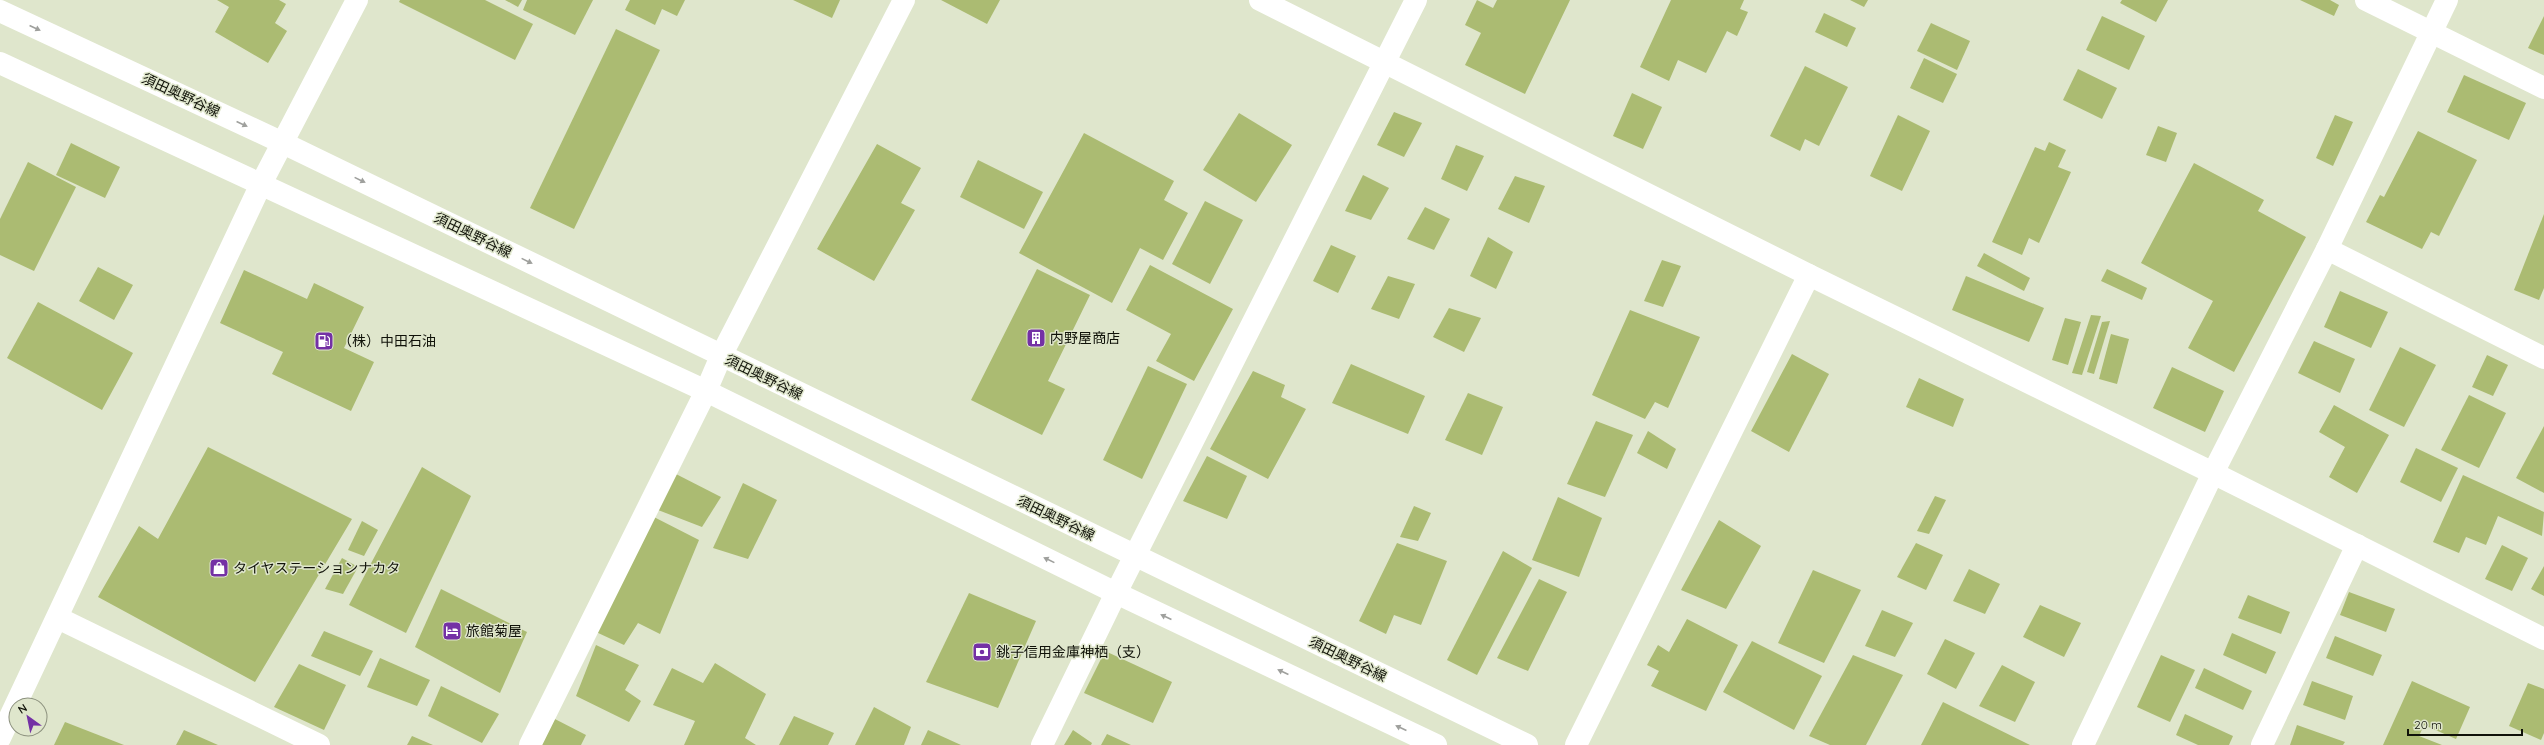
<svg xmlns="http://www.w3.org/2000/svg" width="2544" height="745" font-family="Quicksand,'Noto Sans JP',sans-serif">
	<rect width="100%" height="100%" fill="#dfe6cc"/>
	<g fill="#abbb72">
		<path d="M217 0H279L286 4 275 23 287 31 268 63 215 32 229 7Z"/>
		<path d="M400 0H485L533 24 515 60 399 2Z"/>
		<path d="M505 0H522L518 7Z"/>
		<path d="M527 0H593L575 35 523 10Z"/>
		<path d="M630 0H685L677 16 662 9 655 25 625 10Z"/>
		<path d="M793 0H840L832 18Z"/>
		<path d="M941 0H1000L987 24Z"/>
		<path d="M1477 0 1493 8 1497 0H1570L1525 94 1465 65 1481 33 1465 25Z"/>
		<path d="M1671 0H1744L1740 9 1748 12 1737 36 1727 31 1706 73 1678 60 1669 81 1640 67Z"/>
		<path d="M1850 0H1868L1864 7Z"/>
		<path d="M2122 0H2168L2156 22 2120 3Z"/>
		<path d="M2300 0H2330L2339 5 2334 16Z"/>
		<path d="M1824 13 1856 28 1847 47 1815 32Z"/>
		<path d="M2102 16 2145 36 2129 70 2086 50Z"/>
		<path d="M2544 16V55L2528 48Z"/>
		<path d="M1931 23 1970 41 1957 70 1917 51Z"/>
		<path d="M616 29 660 50 574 229 530 208Z"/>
		<path d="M1924 58 1957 74 1943 103 1910 88Z"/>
		<path d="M1805 66 1848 87 1819 146 1805 139 1800 151 1770 136Z"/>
		<path d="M2078 69 2117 88 2102 119 2063 100Z"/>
		<path d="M2464 75 2526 103 2509 140 2447 112Z"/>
		<path d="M1632 93 1662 107 1643 149 1613 136Z"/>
		<path d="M1394 112 1422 123 1404 157 1377 145Z"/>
		<path d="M1239 113 1292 145 1256 202 1203 170Z"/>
		<path d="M1898 115 1930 131 1902 191 1870 176Z"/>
		<path d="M2335 115 2353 122 2333 166 2316 158Z"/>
		<path d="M2158 126 2177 133 2166 162 2146 155Z"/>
		<path d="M2418 131 2477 160 2439 236 2431 232 2422 249 2366 222 2380 195 2384 197Z"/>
		<path d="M1084 133 1174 181 1164 200 1188 213 1163 260 1140 248 1112 303 1019 253Z"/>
		<path d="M2049 142 2066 150 2058 167 2071 172 2039 243 2029 238 2022 255 1992 242 2035 147 2045 151Z"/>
		<path d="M71 143 120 167 105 198 56 175Z"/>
		<path d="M877 144 921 168 901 203 915 210 874 281 817 249Z"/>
		<path d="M1456 145 1484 156 1467 191 1441 179Z"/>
		<path d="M978 160 1043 192 1024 229 960 197Z"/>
		<path d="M28 162 76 187 34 271 0 255V219Z"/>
		<path d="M2194 163 2264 200 2258 211 2306 237 2234 372 2188 348 2213 301 2141 263Z"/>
		<path d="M1363 175 1389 188 1371 220 1345 211Z"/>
		<path d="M1515 176 1545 186 1529 223 1498 209Z"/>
		<path d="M1205 201 1243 220 1210 284 1172 264Z"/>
		<path d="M1425 207 1450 219 1434 250 1407 239Z"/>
		<path d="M2544 214V288L2539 300 2514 290Z"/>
		<path d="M1488 237 1513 252 1496 289 1470 276Z"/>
		<path d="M1331 245 1356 256 1338 293 1313 281Z"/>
		<path d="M1984 253 2030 278 2024 291 1977 266Z"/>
		<path d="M1662 260 1681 266 1663 307 1644 301Z"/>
		<path d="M1150 265 1233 309 1194 381 1156 361 1171 334 1126 310Z"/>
		<path d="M98 267 133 285 114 320 79 301Z"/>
		<path d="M1037 269 1090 295 1048 381 1065 389 1042 435 971 400Z"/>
		<path d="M2107 269 2147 288 2142 300 2101 281Z"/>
		<path d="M244 270 307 299 314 283 364 307 344 348 374 362 351 411 272 374 283 352 220 323Z"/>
		<path d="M1388 276 1415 284 1399 319 1371 309Z"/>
		<path d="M1966 276 2044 308 2029 342 1952 310Z"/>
		<path d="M2340 291 2388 312 2371 348 2324 327Z"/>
		<path d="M38 302 133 353 102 410 7 358Z"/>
		<path d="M1449 308 1481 318 1464 352 1433 337Z"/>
		<path d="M1630 310 1700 337 1668 408 1655 402 1645 419 1592 395Z"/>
		<path d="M2091 315 2101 316 2082 375 2072 373Z"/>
		<path d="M2065 318 2081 322 2068 365 2052 360Z"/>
		<path d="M2110 321 2094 374 2087 372 2102 322Z"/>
		<path d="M2111 334 2129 339 2117 384 2099 379Z"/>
		<path d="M2314 341 2355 359 2340 393 2298 373Z"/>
		<path d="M2400 347 2436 365 2404 427 2369 410Z"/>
		<path d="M1792 354 1829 374 1789 452 1751 431Z"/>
		<path d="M2487 355 2508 365 2493 396 2472 387Z"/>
		<path d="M1351 364 1425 396 1408 434 1332 403Z"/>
		<path d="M1148 366 1187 384 1142 479 1103 460Z"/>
		<path d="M2172 367 2224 391 2205 432 2153 408Z"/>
		<path d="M1253 371 1285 385 1281 397 1306 409 1268 479 1210 449Z"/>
		<path d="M1919 378 1964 399 1953 427 1906 407Z"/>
		<path d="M1468 393 1503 407 1482 455 1445 440Z"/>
		<path d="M2469 395 2506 413 2479 468 2441 450Z"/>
		<path d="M2334 405 2389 435 2357 493 2329 477 2345 447 2319 432Z"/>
		<path d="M1596 421 1633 435 1605 497 1567 484Z"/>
		<path d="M2544 426V493L2516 478Z"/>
		<path d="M1648 431 1676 449 1667 469 1637 453Z"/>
		<path d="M208 447 352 519 255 682 98 597 139 526 158 539Z"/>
		<path d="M2416 448 2458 468 2441 502 2400 482Z"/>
		<path d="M1207 456 1247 476 1227 519 1183 501Z"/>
		<path d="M422 467 471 496 406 633 349 605Z"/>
		<path d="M674 473 721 497 702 527 658 510Z"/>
		<path d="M2463 475 2544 512 2542 536 2498 516 2486 545 2466 537 2459 553 2433 542Z"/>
		<path d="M743 483 777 500 748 559 713 548Z"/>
		<path d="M1935 496 1946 500 1929 534 1917 531Z"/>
		<path d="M1558 497 1602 518 1579 577 1532 560Z"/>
		<path d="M1414 506 1431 513 1418 541 1400 537Z"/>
		<path d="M650 515 699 540 660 634 638 623 624 645 596 632Z"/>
		<path d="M1719 520 1761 546 1726 609 1681 590Z"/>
		<path d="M362 521 378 530 364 556 348 550Z"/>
		<path d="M1397 543 1447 561 1421 625 1394 615 1386 634 1359 621Z"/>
		<path d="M1916 543 1943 555 1926 590 1897 577Z"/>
		<path d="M2502 545 2528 558 2512 591 2485 579Z"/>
		<path d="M1503 551 1532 568 1477 675 1447 660Z"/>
		<path d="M342 558 358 567 343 594 325 589Z"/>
		<path d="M2544 566V596L2531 589Z"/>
		<path d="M1969 569 2000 584 1985 614 1953 601Z"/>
		<path d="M1813 570 1861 590 1824 663 1778 643Z"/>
		<path d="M1539 579 1567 592 1528 671 1497 658Z"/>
		<path d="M441 589 527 632 500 693 415 647Z"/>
		<path d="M2349 592 2395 609 2386 632 2340 615Z"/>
		<path d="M969 593 1036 621 998 708 926 682Z"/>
		<path d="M2248 595 2290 612 2281 634 2238 618Z"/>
		<path d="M2040 605 2081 623 2064 657 2023 637Z"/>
		<path d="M1882 610 1913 623 1895 657 1865 646Z"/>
		<path d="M1687 619 1738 645 1706 711 1651 686 1659 671 1647 665 1658 645 1669 652Z"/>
		<path d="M324 631 373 651 360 676 311 656Z"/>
		<path d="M2232 633 2276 652 2266 674 2223 655Z"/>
		<path d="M2335 636 2382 655 2373 676 2326 658Z"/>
		<path d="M1945 639 1975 653 1956 689 1927 674Z"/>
		<path d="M1752 641 1822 676 1794 730 1723 692Z"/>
		<path d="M596 645 639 665 625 690 641 701 629 722 576 696Z"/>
		<path d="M1105 651 1172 682 1153 723 1084 693Z"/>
		<path d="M1853 655 1903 675 1866 745H1830L1809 736Z"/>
		<path d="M2161 655 2195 670 2170 722 2137 707Z"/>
		<path d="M380 658 430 680 417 706 367 687Z"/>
		<path d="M715 663 766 694 745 738 756 745H684L695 721 653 705 672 668 703 683Z"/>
		<path d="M299 664 346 685 324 730 274 707Z"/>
		<path d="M2002 665 2035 682 2015 722 1979 706Z"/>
		<path d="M2204 668 2252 691 2243 710 2195 688Z"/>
		<path d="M2312 681 2353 696 2345 720 2303 705Z"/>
		<path d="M2412 681 2470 707 2456 739 2424 725 2419 736 2442 745H2383Z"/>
		<path d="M2528 683 2544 689V733L2541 740 2509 726Z"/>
		<path d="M441 686 499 714 482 743 428 716Z"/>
		<path d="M1943 702 2030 745H1921Z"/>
		<path d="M874 707 911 727 904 745H855Z"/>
		<path d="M2185 714 2233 736 2229 745H2198L2176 735Z"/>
		<path d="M794 716 834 733 828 745H779Z"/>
		<path d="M551 717 586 735 581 745H538Z"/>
		<path d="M65 722 124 745H54Z"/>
		<path d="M2297 725 2345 742 2343 745H2290Z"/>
		<path d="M184 730 218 745H176Z"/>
		<path d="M928 730 961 745H921Z"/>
		<path d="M1073 730 1092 743 1091 745H1064Z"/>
		<path d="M1107 734 1131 745H1101Z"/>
		<path d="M412 736 433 745H407Z"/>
	</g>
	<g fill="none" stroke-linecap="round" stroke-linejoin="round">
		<g stroke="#fff" stroke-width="22">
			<path d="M1260 0 1809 275 2213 473 2544 639"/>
			<path d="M2366 0 2544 88"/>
			<path d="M2327 249 2544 358"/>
			<path d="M1576 745 1809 275"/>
			<path d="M2262 745 2357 545"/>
		</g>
		<g stroke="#fff" stroke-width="22">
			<path d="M58 618 319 745"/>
			<path d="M0 738 261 184 357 0"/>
			<path d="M530 745 706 391 721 356 904 0"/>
			<path d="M1042 745 1116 593 1416 0"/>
			<path d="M2083 745 2213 473 2327 249 2447 0"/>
		</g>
		<g stroke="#fff" stroke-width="22">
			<path d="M0 11 283 143 1527 745"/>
			<path d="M0 63 706 391 1116 593 1436 745"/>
		</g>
	</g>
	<defs><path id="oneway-solid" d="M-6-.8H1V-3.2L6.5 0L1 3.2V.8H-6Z"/></defs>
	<g fill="#9fa09d">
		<use href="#oneway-solid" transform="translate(35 28) rotate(25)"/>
		<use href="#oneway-solid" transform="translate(242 124) rotate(25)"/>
		<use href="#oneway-solid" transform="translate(360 180) rotate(26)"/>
		<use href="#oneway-solid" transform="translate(527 261) rotate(26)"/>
		<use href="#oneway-solid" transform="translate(1049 560) rotate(-154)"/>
		<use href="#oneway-solid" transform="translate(1166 617) rotate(-155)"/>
		<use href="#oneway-solid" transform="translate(1283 672) rotate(-155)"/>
		<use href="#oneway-solid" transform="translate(1401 728) rotate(-155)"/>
	</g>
	<defs>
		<g id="building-square" transform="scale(1)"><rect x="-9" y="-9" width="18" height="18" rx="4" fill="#7431a5" stroke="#dfe6cc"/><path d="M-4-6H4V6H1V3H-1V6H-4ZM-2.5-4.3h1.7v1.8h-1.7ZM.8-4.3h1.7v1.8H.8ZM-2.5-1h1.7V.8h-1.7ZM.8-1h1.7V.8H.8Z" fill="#fff"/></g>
		<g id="fuel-square" transform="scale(1)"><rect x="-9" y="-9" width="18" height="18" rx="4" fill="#7431a5" stroke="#dfe6cc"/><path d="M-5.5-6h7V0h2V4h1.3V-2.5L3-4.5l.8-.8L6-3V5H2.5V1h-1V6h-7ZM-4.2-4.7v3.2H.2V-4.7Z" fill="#fff"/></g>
		<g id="shop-square" transform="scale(1)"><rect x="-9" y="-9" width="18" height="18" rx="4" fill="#7431a5" stroke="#dfe6cc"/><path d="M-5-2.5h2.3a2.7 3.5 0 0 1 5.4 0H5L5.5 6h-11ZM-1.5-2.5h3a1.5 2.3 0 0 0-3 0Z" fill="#fff"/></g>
		<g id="hotel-square" transform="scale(1)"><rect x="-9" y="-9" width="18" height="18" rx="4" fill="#7431a5" stroke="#dfe6cc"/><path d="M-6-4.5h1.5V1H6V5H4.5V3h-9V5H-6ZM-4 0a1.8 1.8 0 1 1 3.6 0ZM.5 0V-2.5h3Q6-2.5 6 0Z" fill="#fff"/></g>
		<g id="bank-square" transform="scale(1)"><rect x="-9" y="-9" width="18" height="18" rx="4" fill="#7431a5" stroke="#dfe6cc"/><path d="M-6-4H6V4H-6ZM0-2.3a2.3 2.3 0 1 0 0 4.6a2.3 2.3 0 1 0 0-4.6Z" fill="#fff"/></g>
	</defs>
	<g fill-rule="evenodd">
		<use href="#building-square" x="1036" y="338"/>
		<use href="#fuel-square" x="324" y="341"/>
		<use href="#shop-square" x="219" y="568"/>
		<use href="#hotel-square" x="452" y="631"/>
		<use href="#bank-square" x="982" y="652"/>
	</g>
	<g text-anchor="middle" stroke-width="3" stroke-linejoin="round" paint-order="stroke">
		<g font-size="14" fill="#101209" stroke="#dfe6cc">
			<text transform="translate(181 95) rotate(25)" y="5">須田奥野谷線</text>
			<text transform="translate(473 235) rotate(26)" y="5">須田奥野谷線</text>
			<text transform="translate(764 377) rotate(26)" y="5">須田奥野谷線</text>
			<text transform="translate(1056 518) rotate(26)" y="5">須田奥野谷線</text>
			<text transform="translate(1348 659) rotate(26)" y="5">須田奥野谷線</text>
		</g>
		<g font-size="14" fill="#101209" stroke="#dfe6cc" text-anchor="start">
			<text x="1050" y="343">内野屋商店</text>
			<text x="338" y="346">（株）中田石油</text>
			<text x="233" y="573">タイヤステーションナカタ</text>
			<text x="466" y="636">旅館菊屋</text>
			<text x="996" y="657">銚子信用金庫神栖（支）</text>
		</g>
	</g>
	<g transform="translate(28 717) rotate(327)"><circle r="19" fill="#dfe6cc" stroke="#8c917e"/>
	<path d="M0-3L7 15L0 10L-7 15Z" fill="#7431a5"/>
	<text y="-6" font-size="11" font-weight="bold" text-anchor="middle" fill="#101209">N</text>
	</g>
	<path d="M2408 729v6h114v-6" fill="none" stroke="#101209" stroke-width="2"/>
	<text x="2414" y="729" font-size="12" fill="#101209" stroke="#dfe6cc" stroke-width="3" paint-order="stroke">20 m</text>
</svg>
